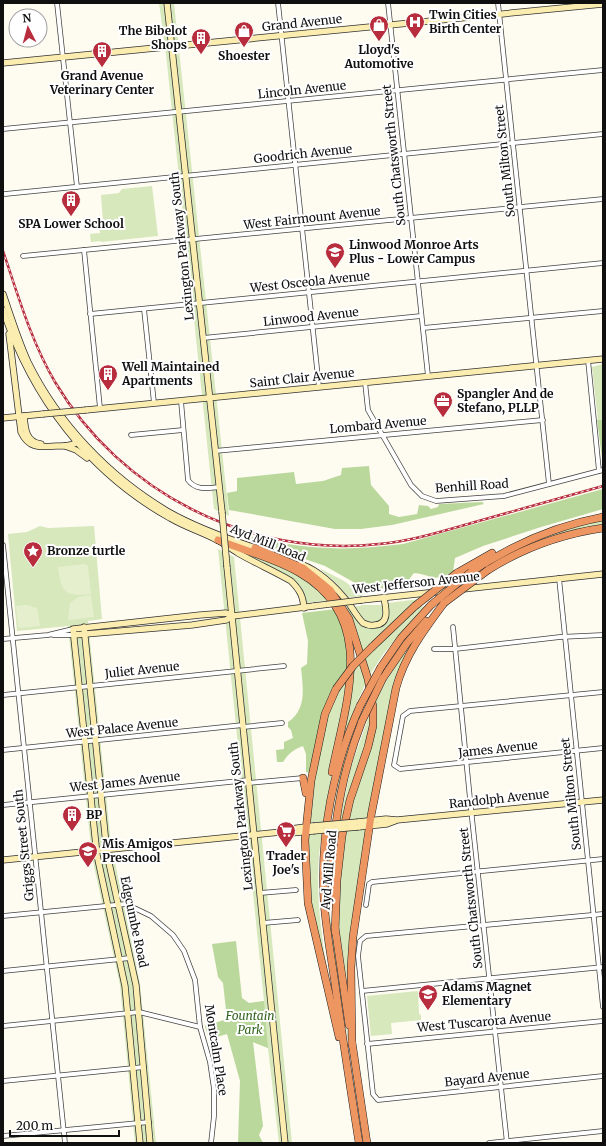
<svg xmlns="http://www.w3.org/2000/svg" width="606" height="1146" font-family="Merriweather,serif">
	<rect width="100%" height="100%" fill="#fefbf1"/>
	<path fill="#ebe4ed" d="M573 778 575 797 568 798 566 779Z"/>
	<g fill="#d6e8bc">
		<path d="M159 3H174L229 516 214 509 166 54Z"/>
		<path d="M152 186 158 236 101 242 100 235 101 241 91 242 90 234 100 233 99 226 103 222 101 195 119 193 122 189Z"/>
		<path d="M603 364V465L592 367Z"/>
		<path d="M603 520V525L591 527 478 571C519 547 556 531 603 520Z"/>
		<path d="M40 526 48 528 94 526 102 619 88 621 111 843 140 984 156 1143H135L120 985 92 857 68 626 17 631 8 534 27 532Z"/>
		<path d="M218 549 234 557 292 1143H279L268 1048 230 1033 209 1039 205 1026 229 1019 264 1001Z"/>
		<path d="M238 551 296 572 330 600 306 603 303 591 295 581Z"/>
		<path d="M319 568 344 581 363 594 362 596 347 598 336 583Z"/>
		<path d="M420 599 362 653 345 608 350 607C358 619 376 637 388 620V603Z"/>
		<path d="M363 605H382L385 617 378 624 365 621 354 607Z"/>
		<path d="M424 606 384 653 369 676 363 659 418 607Z"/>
		<path d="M410 646 368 818 347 820 375 703 391 672Z"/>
		<path d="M361 661 367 680 355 707 335 765 353 670Z"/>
		<path d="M350 673 323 822 309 823C313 783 319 730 336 694 340 687 345 680 350 673Z"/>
		<path d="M363 707 344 765 331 821 342 765Z"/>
		<path d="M372 707 373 717 344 820H340L351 767Z"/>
		<path d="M366 829 348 987 338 923V905L345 831Z"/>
		<path d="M322 833C313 883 321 932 329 982L311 912 308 835Z"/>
		<path d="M330 833H331L329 869 330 917 364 1143 330 926 327 869Z"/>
		<path d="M418 991 419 1014 421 1015V1020L391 1023 392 1034 371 1036 367 996Z"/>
	</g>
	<g fill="#bbd89c">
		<path d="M597 420H602L603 422V465Z"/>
		<path d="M369 466 371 485 389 506V514L399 517 417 514 419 505 428 506 431 509 438 507 439 504 482 502 484 504 392 525 361 529H335L229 510 227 493 237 491V478L294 472 296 484 323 481 341 475 342 468Z"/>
		<path d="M603 489V509L541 527 483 546 455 558 453 572C431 583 434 575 414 573 411 576 409 581 406 584 401 588 371 590 364 588L325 566 229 533 230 530C291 550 340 552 403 544Z"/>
		<path d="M336 609 344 626 349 665C323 699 318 732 309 773L306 772V754L303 746C294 749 288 754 283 762H277L276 750 284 749V742L293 738 291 730 288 727V722C307 709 303 688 301 668L307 664 308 641 302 613Z"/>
		<path d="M236 941 242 998 249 1003 264 1001 268 1048 253 1042 263 1126 259 1135 263 1143H238L240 1081 227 1034 209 1039 205 1026 227 1019 223 983 218 977 212 944Z"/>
	</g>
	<g fill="#e6efcd">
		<path d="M85 564 88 566 91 594C66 597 61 593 58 567Z"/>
		<path d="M91 595 94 617 68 620 70 603 78 597Z"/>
		<path d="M27 605 37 608 40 626 20 628 18 626 16 606Z"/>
	</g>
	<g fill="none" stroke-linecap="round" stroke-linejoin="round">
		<g stroke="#424242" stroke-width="5.5">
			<g id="street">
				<path d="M57 3 77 187"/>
				<path d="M278 3 319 387"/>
				<path d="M388 3 428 376"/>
				<path d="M498 3 549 484"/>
				<path d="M3 129 603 70"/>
				<path d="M5 194 603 134"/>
				<path d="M84 250 100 408"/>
				<path d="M23 256 603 199"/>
				<path d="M144 309 154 403"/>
				<path d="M90 314 603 263"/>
				<path d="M423 328 603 311"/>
				<path d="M203 338 421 316"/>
				<path d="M588 360 599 471"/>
				<path d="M365 382 368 410 411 485 422 496 436 501 504 496 603 470"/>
				<path d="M181 401 188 480C196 491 208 488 219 487"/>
				<path d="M131 435 183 430"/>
				<path d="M215 451 543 420"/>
				<path d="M3 545 65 1143"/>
				<path d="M559 578 603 1007"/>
				<path d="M453 627 471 809 507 1143"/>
				<path d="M53 635H74"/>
				<path d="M3 639 48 635 73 629"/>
				<path d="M434 649H455L560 637 603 635"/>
				<path d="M603 692 410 711 403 716 394 765 400 769 603 748"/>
				<path d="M3 695 284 666"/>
				<path d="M243 727 282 723"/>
				<path d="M3 750 243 725"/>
				<path d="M249 783 303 778"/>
				<path d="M3 805 249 780"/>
				<path d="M260 893 296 890"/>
				<path d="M366 905 369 884 372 882 603 859"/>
				<path d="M603 914 366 936 360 941 358 956 373 1094 378 1100 603 1076"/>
				<path d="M3 916 126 904 151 916 173 935 184 951 195 980 200 1027 210 1062 214 1089V1116L211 1143"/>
				<path d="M263 923 298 920"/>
				<path d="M3 971 130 958"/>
				<path d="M362 991 603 967"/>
				<path d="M3 1026 139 1012 200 1027"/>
				<path d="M367 1044 603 1021"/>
				<path d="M3 1081 144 1067"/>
				<path d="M3 1136 149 1122"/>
				<path d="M489 1143 603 1131"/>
			</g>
		</g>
		<g stroke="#313131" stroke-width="7">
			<g id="secondary">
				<path d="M167 3 222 512"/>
				<path d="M3 63 603 4"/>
				<path d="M3 294C11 317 18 340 28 362 58 423 108 476 167 511 195 527 228 539 259 549"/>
				<path d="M3 310C32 398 89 473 170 518 185 527 202 532 217 540 224 543 231 549 238 553 255 563 274 571 291 581 300 590 303 596 304 608"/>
				<path d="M9 334 21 432C29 449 40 447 56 446 64 446 71 446 78 442"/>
				<path d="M86 410 603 359"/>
				<path d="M24 416C25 429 26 442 41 444"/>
				<path d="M3 418 43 414"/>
				<path d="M65 446 76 450 87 458"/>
				<path d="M301 564C322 572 337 588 350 605 354 611 358 618 363 623 367 625 371 626 375 625 390 624 386 608 384 598"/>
				<path d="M227 567 285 1143"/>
				<path d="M362 600 603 574"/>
				<path d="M84 627 107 854 136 985 150 1143"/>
				<path d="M74 635 192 625 226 620 233 616 314 606"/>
				<path d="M358 822 386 819 397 820 603 800"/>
				<path d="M358 827 387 824 395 821"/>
				<path d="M283 831 290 829 313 826"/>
				<path d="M3 860 281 832 291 833 313 831"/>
				<path d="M140 1143 125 986 97 855 73 629 200 615 226 613 233 616"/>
			</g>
		</g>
		<g stroke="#202020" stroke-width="8">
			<g id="highway">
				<path d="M218 540C245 551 275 558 300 573 378 618 346 702 332 772"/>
				<path d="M255 548 303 568 330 590 349 619 368 679 373 707V726L368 747 350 800 342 836 337 880 335 932"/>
				<path d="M488 570C523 548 562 534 603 528"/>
				<path d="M471 572C512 545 555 526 603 517"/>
				<path d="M457 573 492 553"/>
				<path d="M372 647 415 606"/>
				<path d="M381 667 401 638 431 605"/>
				<path d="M383 678 407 643 426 621"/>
				<path d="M336 689 325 714 311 781 305 840 308 903 339 1037"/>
				<path d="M303 778 306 793"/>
				<path d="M332 897C331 836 340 777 362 721"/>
				<path d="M335 927 349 1025"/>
				<path d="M352 1042 367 1143"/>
				<path d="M352 1045 351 968 353 937 371 816 396 688C405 655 424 630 444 603"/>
				<path d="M359 1143C351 1092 343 1041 336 991 332 961 326 931 324 901 320 835 333 766 360 706"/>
			</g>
		</g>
		<use href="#street" stroke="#fff" stroke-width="4"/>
		<use href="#secondary" stroke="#fbedb0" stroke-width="5.5"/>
		<use href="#highway" stroke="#ed9661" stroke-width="7"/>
		<g stroke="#b82d3e" stroke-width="2.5">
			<path id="rail" d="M3 251C18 295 31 341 55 382 121 493 249 558 379 544 412 541 443 531 475 522 518 510 560 498 603 486"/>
		</g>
		<use href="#rail" stroke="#fff" stroke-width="1" stroke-dasharray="3" stroke-linecap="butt"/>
		<g stroke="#313131" stroke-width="7" stroke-linecap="butt">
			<g id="secondary-bridge">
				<path d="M43 414 86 410"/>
				<path d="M222 512 227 567"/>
				<path d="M314 606 362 600"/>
				<path d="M313 826 358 822"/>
				<path d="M313 831 358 827"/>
			</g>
		</g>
		<g stroke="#202020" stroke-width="8" stroke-linecap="butt">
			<g id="highway-bridge">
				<path d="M444 603 488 570"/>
				<path d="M431 605 471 572"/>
				<path d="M415 606 457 573"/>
				<path d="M336 689 353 666 372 647"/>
				<path d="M360 706 381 667"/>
				<path d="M362 721 383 678"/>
			</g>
		</g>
		<use href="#secondary-bridge" stroke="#fbedb0" stroke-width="5.5"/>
		<use href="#highway-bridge" stroke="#ed9661" stroke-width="7"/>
	</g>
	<defs>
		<g id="hospital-pin" transform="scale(1)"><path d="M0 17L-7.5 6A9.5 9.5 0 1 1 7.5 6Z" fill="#b82d3e" stroke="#fff"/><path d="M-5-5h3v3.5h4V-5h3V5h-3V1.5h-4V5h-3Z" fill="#fff"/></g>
		<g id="shop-pin" transform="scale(1)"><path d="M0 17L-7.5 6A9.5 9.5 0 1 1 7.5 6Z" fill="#b82d3e" stroke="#fff"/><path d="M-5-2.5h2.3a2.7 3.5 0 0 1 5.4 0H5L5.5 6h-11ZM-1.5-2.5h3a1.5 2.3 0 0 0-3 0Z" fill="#fff"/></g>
		<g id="building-pin" transform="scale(1)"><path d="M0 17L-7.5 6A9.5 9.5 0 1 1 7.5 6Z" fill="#b82d3e" stroke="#fff"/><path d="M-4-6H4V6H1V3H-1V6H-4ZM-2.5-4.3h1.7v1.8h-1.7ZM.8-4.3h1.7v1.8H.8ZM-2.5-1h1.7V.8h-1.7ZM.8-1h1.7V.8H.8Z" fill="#fff"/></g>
		<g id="school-pin" transform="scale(1)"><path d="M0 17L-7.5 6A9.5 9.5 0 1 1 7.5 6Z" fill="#b82d3e" stroke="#fff"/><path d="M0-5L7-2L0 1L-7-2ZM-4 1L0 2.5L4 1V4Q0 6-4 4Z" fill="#fff"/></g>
		<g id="office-pin" transform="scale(1)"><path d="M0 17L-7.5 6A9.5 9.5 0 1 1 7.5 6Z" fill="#b82d3e" stroke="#fff"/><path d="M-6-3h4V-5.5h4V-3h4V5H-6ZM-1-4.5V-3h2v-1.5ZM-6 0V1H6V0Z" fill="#fff"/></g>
		<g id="sight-pin" transform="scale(1)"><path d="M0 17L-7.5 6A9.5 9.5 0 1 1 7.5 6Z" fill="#b82d3e" stroke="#fff"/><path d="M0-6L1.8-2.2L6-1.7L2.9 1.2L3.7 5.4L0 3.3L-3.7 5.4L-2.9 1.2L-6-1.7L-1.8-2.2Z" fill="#fff"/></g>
		<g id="supermarket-pin" transform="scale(1)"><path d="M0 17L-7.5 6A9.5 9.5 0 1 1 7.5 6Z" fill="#b82d3e" stroke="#fff"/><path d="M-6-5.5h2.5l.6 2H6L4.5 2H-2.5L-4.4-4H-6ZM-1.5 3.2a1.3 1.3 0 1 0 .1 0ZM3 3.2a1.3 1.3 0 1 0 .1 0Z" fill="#fff"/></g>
	</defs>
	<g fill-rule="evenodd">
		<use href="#hospital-pin" x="415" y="22"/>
		<use href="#shop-pin" x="379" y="25"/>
		<use href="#shop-pin" x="244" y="31"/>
		<use href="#building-pin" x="201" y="38"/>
		<use href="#building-pin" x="102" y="51"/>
		<use href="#building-pin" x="71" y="200"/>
		<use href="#school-pin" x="335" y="252"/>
		<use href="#building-pin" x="108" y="374"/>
		<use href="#office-pin" x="443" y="401"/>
		<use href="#sight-pin" x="33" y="551"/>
		<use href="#building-pin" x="72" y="815"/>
		<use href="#supermarket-pin" x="286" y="831"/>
		<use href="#school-pin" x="88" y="851"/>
		<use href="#school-pin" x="428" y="994"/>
	</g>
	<g text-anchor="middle" stroke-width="4" stroke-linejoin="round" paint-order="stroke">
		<g font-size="12" font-weight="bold" fill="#0f0f0f" stroke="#fff" text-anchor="start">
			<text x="429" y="19">Twin Cities<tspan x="429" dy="14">Birth Center</tspan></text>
			<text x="187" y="35" text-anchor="end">The Bibelot<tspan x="187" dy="14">Shops</tspan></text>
			<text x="379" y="54" text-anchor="middle">Lloyd's<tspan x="379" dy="14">Automotive</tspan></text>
			<text x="244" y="60" text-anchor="middle">Shoester</text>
			<text x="102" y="80" text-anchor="middle">Grand Avenue<tspan x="102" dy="14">Veterinary Center</tspan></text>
			<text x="71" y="228" text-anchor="middle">SPA Lower School</text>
			<text x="349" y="249">Linwood Monroe Arts<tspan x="349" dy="14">Plus - Lower Campus</tspan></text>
			<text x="122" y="371">Well Maintained<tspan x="122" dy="14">Apartments</tspan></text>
			<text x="457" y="398">Spangler And de<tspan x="457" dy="14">Stefano, PLLP</tspan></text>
			<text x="47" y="555">Bronze turtle</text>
			<text x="86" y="819">BP</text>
			<text x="102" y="848">Mis Amigos<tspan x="102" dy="14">Preschool</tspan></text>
			<text x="286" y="860" text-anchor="middle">Trader<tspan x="286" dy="14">Joe's</tspan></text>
			<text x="442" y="991">Adams Magnet<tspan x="442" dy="14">Elementary</tspan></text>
		</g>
		<g font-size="12" fill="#0f0f0f" stroke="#fff">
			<text transform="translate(302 23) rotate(-6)" y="4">Grand Avenue</text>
			<text transform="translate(302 90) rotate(-6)" y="4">Lincoln Avenue</text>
			<text transform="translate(303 154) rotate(-6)" y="4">Goodrich Avenue</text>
			<text transform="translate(394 155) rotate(-96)" y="4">South Chatsworth Street</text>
			<text transform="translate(505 161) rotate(-96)" y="4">South Milton Street</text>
			<text transform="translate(312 218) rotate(-6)" y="4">West Fairmount Avenue</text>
			<text transform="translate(182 246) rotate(-96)" y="4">Lexington Parkway South</text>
			<text transform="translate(310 282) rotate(-6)" y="4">West Osceola Avenue</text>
			<text transform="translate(311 317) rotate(-6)" y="4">Linwood Avenue</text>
			<text transform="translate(302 378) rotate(-6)" y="4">Saint Clair Avenue</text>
			<text transform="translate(378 425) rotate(-5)" y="4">Lombard Avenue</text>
			<text transform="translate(472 486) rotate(-4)" y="4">Benhill Road</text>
			<text transform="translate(268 543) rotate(22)" y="4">Ayd Mill Road</text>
			<text transform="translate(416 583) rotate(-6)" y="4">West Jefferson Avenue</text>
			<text transform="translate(142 670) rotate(-6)" y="4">Juliet Avenue</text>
			<text transform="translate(122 728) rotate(-6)" y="4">West Palace Avenue</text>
			<text transform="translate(498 749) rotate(-6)" y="4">James Avenue</text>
			<text transform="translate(125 782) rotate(-6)" y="4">West James Avenue</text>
			<text transform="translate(571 794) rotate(-96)" y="4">South Milton Street</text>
			<text transform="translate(499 799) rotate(-6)" y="4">Randolph Avenue</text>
			<text transform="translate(241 816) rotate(-96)" y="4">Lexington Parkway South</text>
			<text transform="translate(24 845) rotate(-96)" y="4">Griggs Street South</text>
			<text transform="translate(329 870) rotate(-85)" y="4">Ayd Mill Road</text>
			<text transform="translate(471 898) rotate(-96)" y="4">South Chatsworth Street</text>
			<text transform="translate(134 922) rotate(78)" y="4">Edgcumbe Road</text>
			<text transform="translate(484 1022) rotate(-5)" y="4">West Tuscarora Avenue</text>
			<text transform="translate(216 1050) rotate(81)" y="4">Montcalm Place</text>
			<text transform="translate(487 1078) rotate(-6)" y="4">Bayard Avenue</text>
		</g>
		<g font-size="12" font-style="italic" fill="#346422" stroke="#fff">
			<text x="250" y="1020">Fountain<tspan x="250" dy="14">Park</tspan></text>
		</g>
	</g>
	<rect width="606" height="1146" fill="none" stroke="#0f0f0f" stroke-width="8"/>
	<g transform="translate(28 28) rotate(354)"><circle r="19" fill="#ffffff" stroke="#9f9f9f"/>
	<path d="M0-3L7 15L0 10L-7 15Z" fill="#b82d3e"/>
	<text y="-6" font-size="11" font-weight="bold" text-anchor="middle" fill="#0f0f0f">N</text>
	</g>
	<path d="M10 1130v6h109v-6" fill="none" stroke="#0f0f0f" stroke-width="2"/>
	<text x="16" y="1130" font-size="12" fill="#0f0f0f" stroke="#ffffff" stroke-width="3" paint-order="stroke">200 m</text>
</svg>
